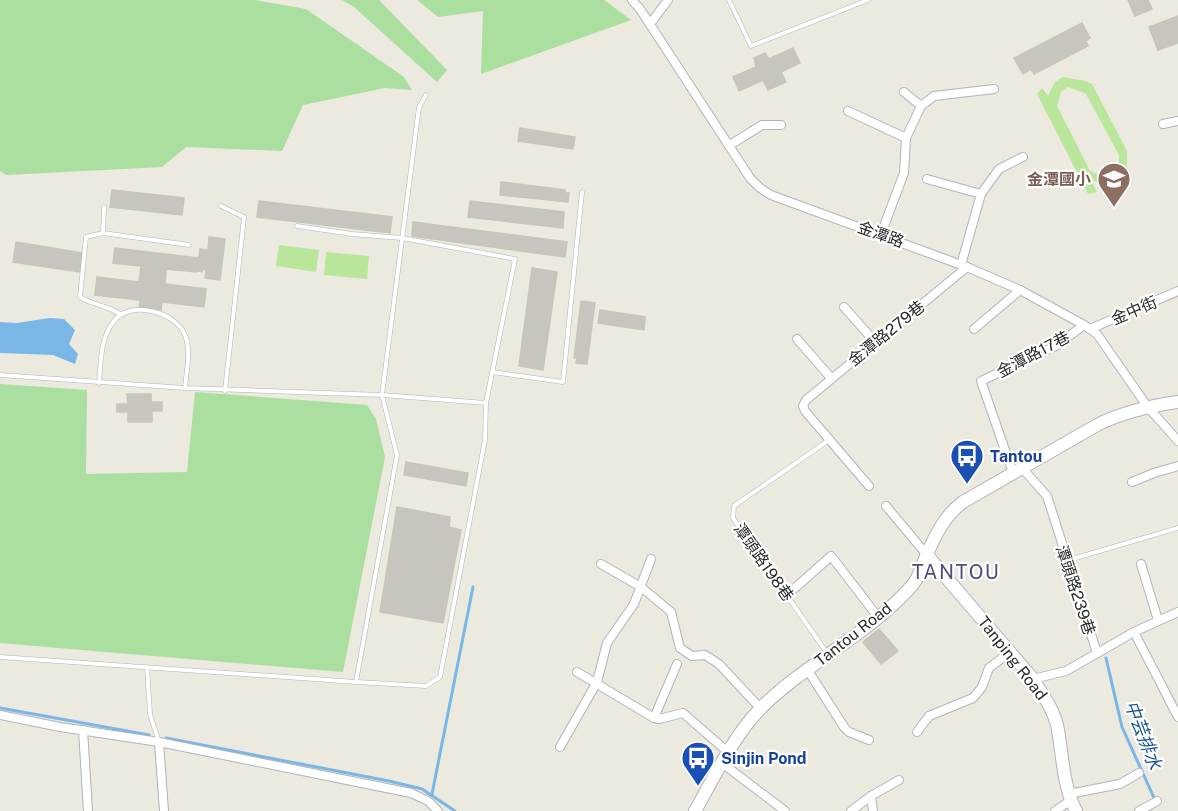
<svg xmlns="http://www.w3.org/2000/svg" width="1178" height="811" font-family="'Public Sans','Noto Sans TC',sans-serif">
	<rect width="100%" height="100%" fill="#ece9df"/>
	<g fill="#aadf9f">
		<path d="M0 0H255L306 9 404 77 412 90 385 88 303 105 282 151 186 147 162 167 6 175 0 171Z"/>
		<path d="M342 0H379L447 70 437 82 354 7Z"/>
		<path d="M417 0H604L631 20 481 74 483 11 438 17Z"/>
		<path d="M0 384 87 390 86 474 187 472 195 392 367 405 376 419 385 457 343 672 0 643Z"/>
	</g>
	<g fill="#b9e69b" fill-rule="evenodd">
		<path d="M1063 77 1085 81 1092 84 1127 151V169L1116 185 1109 187 1090 179 1097 192 1088 194 1037 94 1042 88 1048 96 1055 82ZM1067 87 1083 92 1086 94 1119 155V161L1112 174 1105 177 1090 171 1057 106 1061 92Z"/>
		<path d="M279 245 319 250 316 272 276 266Z"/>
		<path d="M326 252 369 256 367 279 324 275Z"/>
	</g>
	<path fill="#79b7e7" d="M50 318 64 319 75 330 69 344 78 354 75 364 53 355 0 353V322L17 323Z"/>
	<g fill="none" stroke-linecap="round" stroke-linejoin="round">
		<g stroke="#79b7e7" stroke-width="3">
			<path d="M1106 658 1122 727 1155 800"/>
			<path d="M0 708 149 735"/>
			<path d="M166 738 389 781 422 789 455 811"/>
			<path d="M432 794 473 587"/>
		</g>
	</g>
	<g fill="#c8c5be" stroke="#c8c5b8" stroke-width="1.5">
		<path d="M1128 0H1148L1152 9 1135 16Z"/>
		<path d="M1178 16V43L1158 50 1149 27Z"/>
		<path d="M1082 23 1090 38 1086 41 1088 46 1034 74 1031 69 1023 74 1014 58Z"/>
		<path d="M793 48 800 63 781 72 786 82 768 90 763 80 739 91 733 77 756 67 754 58 765 53 769 59Z"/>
		<path d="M520 128 575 137 573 149 518 141Z"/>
		<path d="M501 182 565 190V193H569L568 202 500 195Z"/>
		<path d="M112 190 184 198 182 215 110 207Z"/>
		<path d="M259 201 392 217 390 233 257 217Z"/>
		<path d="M470 201 564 212 563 228 468 217Z"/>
		<path d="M413 222 567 242 565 257 412 236Z"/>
		<path d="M209 237 225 239 220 280 205 278 206 270 203 269 202 272 197 271 200 249 208 250Z"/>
		<path d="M16 242 83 253 80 272 13 262Z"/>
		<path d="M115 248 198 258 196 272 166 269 165 284 206 289 204 307 162 302 161 310 139 308 140 300 95 295 97 277 139 282 141 266 113 263Z"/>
		<path d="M532 268 557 272 543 370 519 366Z"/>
		<path d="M581 301 595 303 587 364 576 363 577 358H574Z"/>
		<path d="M600 310 645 317 644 330 598 323Z"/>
		<path d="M127 394H151V402H162V411H152V422H128V412H117V404H128Z"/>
		<path d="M406 462 468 473 466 486 404 475Z"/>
		<path d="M397 507 450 517 449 527 461 530 443 623 380 612Z"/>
		<path d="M879 629 898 651 881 664 863 642Z"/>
	</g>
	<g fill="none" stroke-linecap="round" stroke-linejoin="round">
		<g stroke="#b2b2be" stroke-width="5">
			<g id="lane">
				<path d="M729 0 751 46 868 0"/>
				<path d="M221 206 244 217 225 391"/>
				<path d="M103 233 104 207"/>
				<path d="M120 314C108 306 93 305 80 297L86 237 103 233 189 245"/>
				<path d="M492 372 563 382 582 192"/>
				<path d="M0 375 185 388 382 395 486 403 515 259 402 238 352 234 297 226"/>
				<path d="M99 383C101 362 100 338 114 321 130 299 179 312 186 338 191 353 186 373 185 388"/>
				<path d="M1069 560 1178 528"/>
				<path d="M827 653 733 518 734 506 829 440"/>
				<path d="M0 657 356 682 397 455 382 395 419 107 426 95"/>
				<path d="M147 667 150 714 159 742"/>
				<path d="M356 682 426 686 440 677 485 440 486 403"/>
			</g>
		</g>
		<g stroke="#b2b2be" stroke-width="10">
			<g id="street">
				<path d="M632 0 640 9 750 178 760 188 771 195 967 267 1020 290 1084 325 1097 334 1147 406 1178 441"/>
				<path d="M650 24 668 0"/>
				<path d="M904 92 921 106"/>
				<path d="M848 111 906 138"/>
				<path d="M1163 124 1178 121"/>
				<path d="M730 145 762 125H781"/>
				<path d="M927 179 981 194"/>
				<path d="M881 234 904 173 906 138 921 106 934 96 994 89"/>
				<path d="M961 265 981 194 999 169 1023 157"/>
				<path d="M844 307 875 342"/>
				<path d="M974 329 1020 290"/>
				<path d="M1090 329 1178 291"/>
				<path d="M797 339 831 378"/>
				<path d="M1022 468 1047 496 1097 653"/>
				<path d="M1013 473 981 381 1056 346 1084 325"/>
				<path d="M1132 482 1154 473 1178 466"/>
				<path d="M869 486 805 411 803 406 806 400 967 267"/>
				<path d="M886 506 927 555"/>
				<path d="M601 564 641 587 671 612 680 648 692 656 705 655 719 664 761 709"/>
				<path d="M1141 564 1158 620"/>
				<path d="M787 595 831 556 878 617"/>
				<path d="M1134 632 1178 717"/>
				<path d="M807 669 844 727 849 732 869 740"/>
				<path d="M577 672 654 718 659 719 683 713 729 753"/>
				<path d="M1033 679 1066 671 1134 632 1178 612"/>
				<path d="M0 715 60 727 159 742 411 793 428 801 438 811"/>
				<path d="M654 718 677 664"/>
				<path d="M83 730 88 811"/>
				<path d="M917 732 929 716 973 698 982 687 989 668 1010 652"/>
				<path d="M159 742 164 811"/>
				<path d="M560 747 597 682 607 643 634 604 651 559"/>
				<path d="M722 763 785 811"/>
				<path d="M1069 794 1120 784 1139 773"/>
				<path d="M871 796 873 811"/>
				<path d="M851 811 871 796 899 780"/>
				<path d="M1055 811 1071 800"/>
				<path d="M1139 811 1157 801"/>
			</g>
		</g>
		<g stroke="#b2b2be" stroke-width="14">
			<g id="secondary">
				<path d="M927 555 1033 679C1042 694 1053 708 1057 725 1063 754 1062 784 1076 811"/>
				<path d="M695 811C715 776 733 736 762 707 807 663 865 636 908 590 919 580 921 567 927 554 936 534 945 515 963 502L1097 425C1123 412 1149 406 1178 402"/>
			</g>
		</g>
		<use href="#lane" stroke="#fff" stroke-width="4"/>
		<use href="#street" stroke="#fff" stroke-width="8"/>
		<use href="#secondary" stroke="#fff" stroke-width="12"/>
	</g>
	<defs>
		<g id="school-pin" transform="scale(1.725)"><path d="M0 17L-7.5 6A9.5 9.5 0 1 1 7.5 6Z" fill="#8d6e63" stroke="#fff"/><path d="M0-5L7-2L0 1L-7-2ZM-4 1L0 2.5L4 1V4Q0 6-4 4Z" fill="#fff"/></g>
		<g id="bus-pin" transform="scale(1.725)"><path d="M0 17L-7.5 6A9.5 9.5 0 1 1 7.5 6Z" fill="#1a4fb4" stroke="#fff"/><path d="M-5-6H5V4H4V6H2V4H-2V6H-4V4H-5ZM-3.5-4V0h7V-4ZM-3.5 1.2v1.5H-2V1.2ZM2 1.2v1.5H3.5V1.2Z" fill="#fff"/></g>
	</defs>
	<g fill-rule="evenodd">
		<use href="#school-pin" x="1114" y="179"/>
		<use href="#bus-pin" x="967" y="456"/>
		<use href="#bus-pin" x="698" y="758"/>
	</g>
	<g text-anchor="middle" stroke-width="4.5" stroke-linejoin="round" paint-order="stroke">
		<g font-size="16" font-weight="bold" fill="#785e54" stroke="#fff" text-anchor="end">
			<text x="1091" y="185">金潭國小</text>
		</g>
		<g font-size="16" fill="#2b2b2b" stroke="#fff">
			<text transform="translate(881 234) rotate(20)" y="6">金潭路</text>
			<text transform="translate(1134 310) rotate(-23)" y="6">金中街</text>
			<text transform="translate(886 333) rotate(-39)" y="6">金潭路279巷</text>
			<text transform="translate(1033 354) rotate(-28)" y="6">金潭路17巷</text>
			<text transform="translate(764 562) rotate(55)" y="6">潭頭路198巷</text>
			<text transform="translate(1076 590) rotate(72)" y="6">潭頭路239巷</text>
			<text transform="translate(853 634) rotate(-38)" y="6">Tantou Road</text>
			<text transform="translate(1013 658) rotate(52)" y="6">Tanping Road</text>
		</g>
		<g font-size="16" font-weight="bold" fill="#164399" stroke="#fff" text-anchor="start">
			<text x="990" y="462">Tantou</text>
			<text x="721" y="764">Sinjin Pond</text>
		</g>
		<g font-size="18" font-style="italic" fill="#165495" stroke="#fff">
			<text transform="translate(1143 735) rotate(69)" y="6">中芸排水</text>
		</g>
		<g font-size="20" letter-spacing="1.5" fill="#4e4f7a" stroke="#fff">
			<text x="956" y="579">TANTOU</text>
		</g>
	</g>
</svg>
